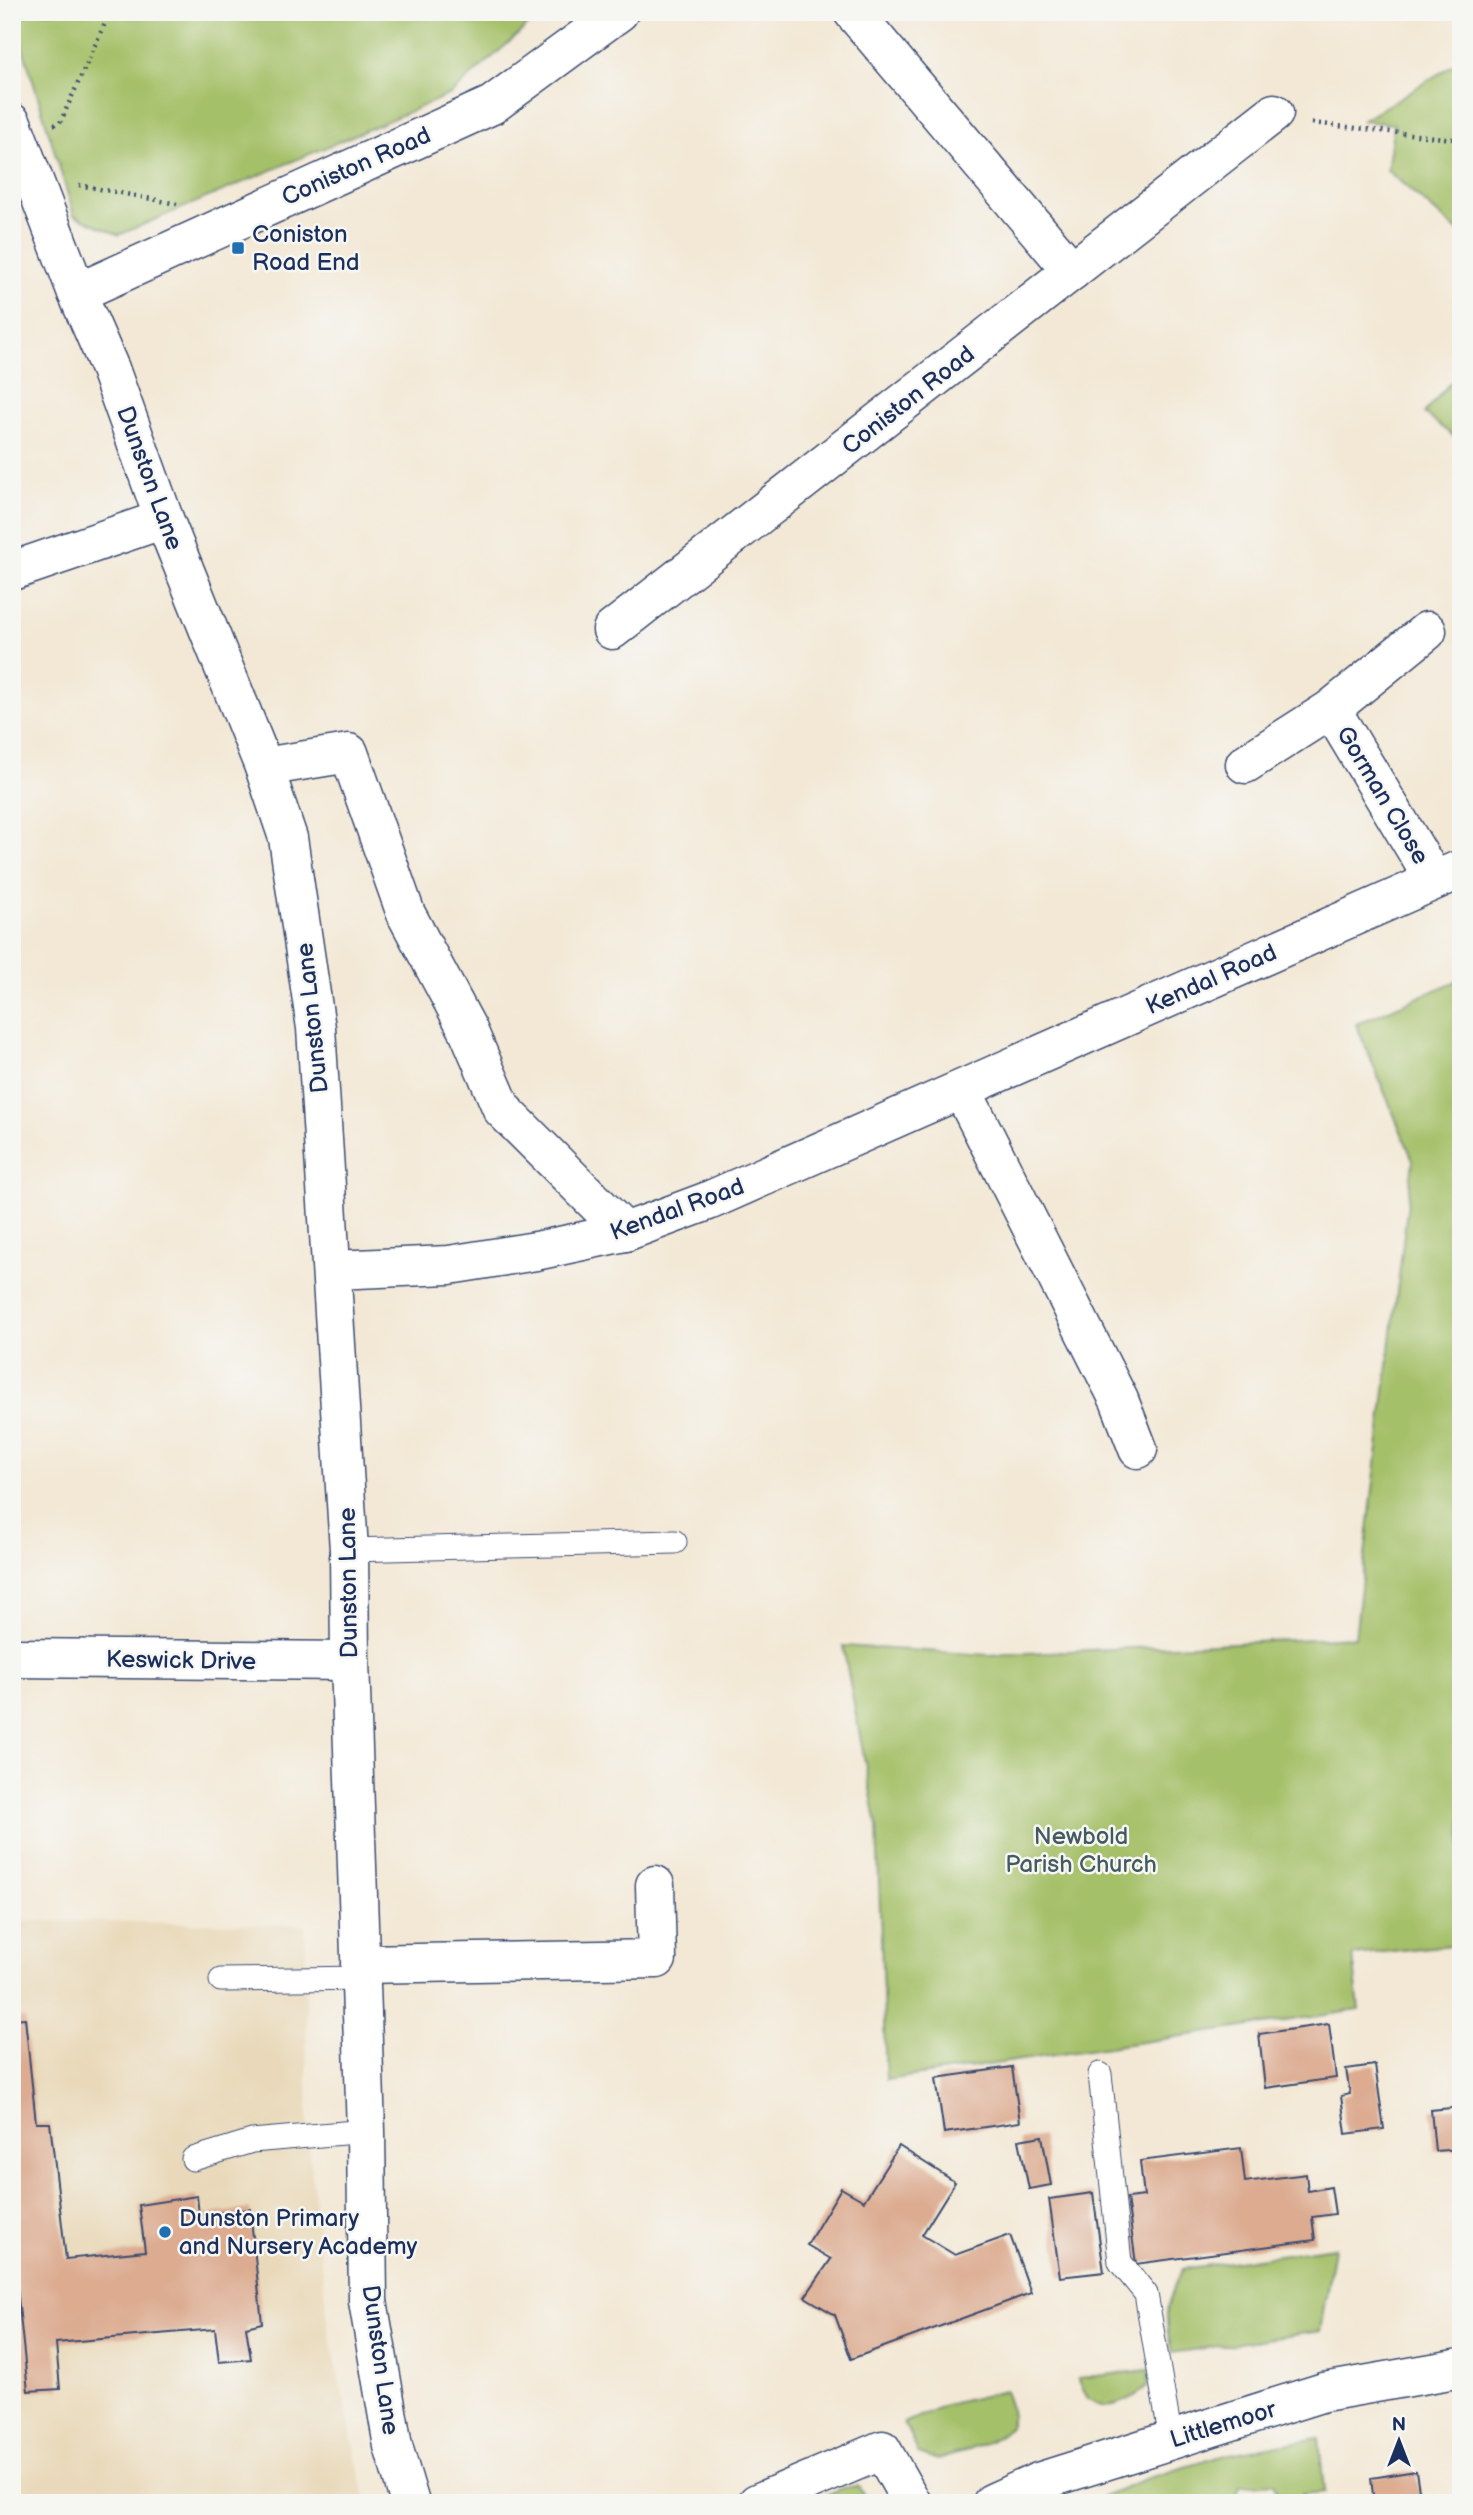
<svg xmlns="http://www.w3.org/2000/svg" width="1473" height="2515" font-family="'Balsamiq Sans',sans-serif">
	<rect width="100%" height="100%" fill="#f6f6f2"/>
	<filter id="ink" filterUnits="userSpaceOnUse"><feTurbulence type="fractalNoise" baseFrequency=".0143" numOctaves="2"/><feDisplacementMap in="SourceGraphic" scale="14" xChannelSelector="R" yChannelSelector="G"/><feConvolveMatrix kernelMatrix="1 2 1 2 8 2 1 2 1" color-interpolation-filters="sRGB"/></filter>
	<filter id="wash" filterUnits="userSpaceOnUse"><feTurbulence type="fractalNoise" baseFrequency=".00686" numOctaves="4" result="noise"/><feDisplacementMap in="SourceGraphic" scale="28" xChannelSelector="R" yChannelSelector="G"/><feGaussianBlur stdDeviation="1.57" result="paint"/><feColorMatrix in="noise" values="0 0 0 0 0 0 0 0 0 0 0 0 0 0 0 0 0 1.4 0 .05"/><feComposite in="paint" operator="in"/></filter>
	<g filter="url(#wash)">
		<rect width="100%" height="100%" fill="#f3e8d5"/>
		<path fill="#e9d9ba" d="M12 1920 305 1925 308 2137 328 2327 366 2503H12Z"/>
		<g fill="#a4c067" stroke="#607862" stroke-width="2">
			<path d="M12 12H543L451 94 119 235 74 215Z"/>
			<path d="M1461 60V234L1387 170 1394 124 1362 121Z"/>
			<path d="M1461 370V442L1424 413Z"/>
			<path d="M1461 979V1944L1353 1955 1359 2010 886 2080 877 1826 843 1646 989 1655 1355 1637 1413 1160 1356 1024Z"/>
			<path d="M1334 2247 1320 2331 1172 2353C1163 2315 1165 2303 1183 2269Z"/>
			<path d="M1149 2370 1148 2386C1133 2399 1107 2415 1088 2398 1084 2394 1081 2384 1078 2378Z"/>
			<path d="M1005 2391C1009 2402 1014 2412 1010 2424 1005 2439 956 2455 941 2458 933 2460 927 2457 919 2454L904 2423 945 2405Z"/>
			<path d="M1319 2438 1324 2492 1302 2494 1303 2503C1281 2503 1282 2502 1273 2483L1240 2486 1235 2503H1100L1103 2496 1145 2479 1229 2454Z"/>
			<path d="M858 2486 863 2494 862 2503H805L843 2488Z"/>
		</g>
		<g id="blocks">
			<g fill="#dcab90">
				<path d="M25 2018 36 2123H50L66 2259 145 2251 139 2205 197 2196 199 2215 250 2209 262 2323 246 2327 251 2359 219 2362 215 2329 56 2343 60 2389 28 2391 15 2268H12V2019Z"/>
				<path d="M1329 2024 1336 2078 1265 2088 1259 2034Z"/>
				<path d="M1375 2065 1384 2129 1346 2134 1341 2096 1350 2094 1346 2069Z"/>
				<path d="M1012 2067 1020 2122 944 2133 936 2078Z"/>
				<path d="M1461 2107V2149L1435 2151 1431 2110Z"/>
				<path d="M1042 2136 1051 2185 1029 2189 1019 2140Z"/>
				<path d="M899 2146 955 2182 922 2235 955 2255 1010 2235 1031 2293 851 2359 835 2315 805 2297 831 2259 807 2245 841 2188 864 2201Z"/>
				<path d="M1241 2148 1245 2182 1306 2174 1308 2191 1331 2187 1335 2214 1312 2217 1315 2240 1136 2264 1127 2198 1144 2196 1140 2161Z"/>
				<path d="M1093 2193 1104 2272 1060 2277 1049 2199Z"/>
				<path d="M1416 2471 1421 2503H1374L1371 2478Z"/>
			</g>
		</g>
	</g>
	<g filter="url(#ink)">
		<use href="#blocks" fill-opacity="0" stroke="#3b4b70" stroke-width="2"/>
		<g fill="none" stroke-linecap="round" stroke-linejoin="round">
			<g stroke="#3b4b70" stroke-width="25">
				<g id="lane">
					<path d="M349 1550 675 1542"/>
					<path d="M221 1980 361 1978"/>
					<path d="M1100 2074 1120 2262 1146 2294 1171 2440"/>
					<path d="M193 2159 252 2141 366 2131"/>
				</g>
			</g>
			<g stroke="#3b4b70" stroke-width="41">
				<g id="street">
					<path d="M853 12 1072 271"/>
					<path d="M12 571 164 519"/>
					<path d="M612 630 1274 113"/>
					<path d="M1331 709 1434 880"/>
					<path d="M1245 764 1331 709 1427 631"/>
					<path d="M264 767 349 753 406 914 468 1030 502 1109 625 1232"/>
					<path d="M962 1090 1119 1400 1138 1449"/>
					<path d="M333 1270 449 1265 536 1251 625 1232 708 1201 1461 869"/>
					<path d="M12 1658 350 1661"/>
					<path d="M360 1964 657 1959 655 1885"/>
					<path d="M757 2503 882 2450 912 2503"/>
				</g>
			</g>
			<g stroke="#3b4b70" stroke-width="41">
				<g id="secondary">
					<path d="M12 123 77 293 110 369 164 519 264 767 288 838 316 1028 349 1550 350 1661 366 2131 368 2301 393 2446 410 2503"/>
					<path d="M77 293 492 105 619 12"/>
					<path d="M992 2503 1038 2482 1324 2392 1461 2368"/>
				</g>
			</g>
			<g stroke="#3b4b70" stroke-width="4.5" stroke-dasharray="2 5" stroke-linecap="butt">
				<path d="M1312 123 1461 140"/>
				<path d="M54 125 60 123 110 12"/>
				<path d="M79 185 177 204"/>
			</g>
			<use href="#lane" stroke="#fff" stroke-width="23"/>
			<use href="#street" stroke="#fff" stroke-width="38"/>
			<use href="#secondary" stroke="#fff" stroke-width="38"/>
		</g>
	</g>
	<g fill="#1f6fb2" stroke="#f6f6f2" stroke-width="2.5">
		<rect x="231" y="241" width="14" height="14" rx="3.5"/>
		<circle cx="165" cy="2232" r="7"/>
	</g>
	<g text-anchor="middle" stroke-width="5" stroke-linejoin="round" paint-order="stroke">
		<g font-size="24" fill="#1b2f5e" stroke="#f6f6f2">
			<text transform="translate(356 166) rotate(-24)" y="8">Coniston Road</text>
			<text transform="translate(908 400) rotate(-38)" y="8">Coniston Road</text>
			<text transform="translate(150 478) rotate(70)" y="8">Dunston Lane</text>
			<text transform="translate(1383 795) rotate(59)" y="8">Gorman Close</text>
			<text transform="translate(1211 979) rotate(-24)" y="8">Kendal Road</text>
			<text transform="translate(312 1018) rotate(-96)" y="8">Dunston Lane</text>
			<text transform="translate(677 1209) rotate(-20)" y="8">Kendal Road</text>
			<text transform="translate(348 1583) rotate(-91)" y="8">Dunston Lane</text>
			<text transform="translate(181 1660) rotate(1)" y="8">Keswick Drive</text>
			<text transform="translate(381 2360) rotate(82)" y="8">Dunston Lane</text>
			<text transform="translate(1223 2424) rotate(-17)" y="8">Littlemoor</text>
		</g>
		<g font-size="24" fill="#1b2f5e" stroke="#f6f6f2" text-anchor="start">
			<text x="252" y="242">Coniston<tspan x="252" dy="28">Road End</tspan></text>
			<text x="179" y="2226">Dunston Primary<tspan x="179" dy="28">and Nursery Academy</tspan></text>
		</g>
		<g font-size="24" fill="#445a61" stroke="#f6f6f2">
			<text x="1081" y="1844">Newbold<tspan x="1081" dy="28">Parish Church</tspan></text>
		</g>
	</g>
	<rect width="1473" height="2515" fill="none" stroke="#f6f6f2" stroke-width="42"/>
	<g transform="translate(1399 2441)" stroke="#f6f6f2" stroke-width="5" paint-order="stroke">
	<path d="M0-5L12 26L0 18L-12 26Z" fill="#1b2f5e"/>
	<text y="-10" font-size="19" font-weight="bold" text-anchor="middle" fill="#1b2f5e">N</text>
	</g>
</svg>
